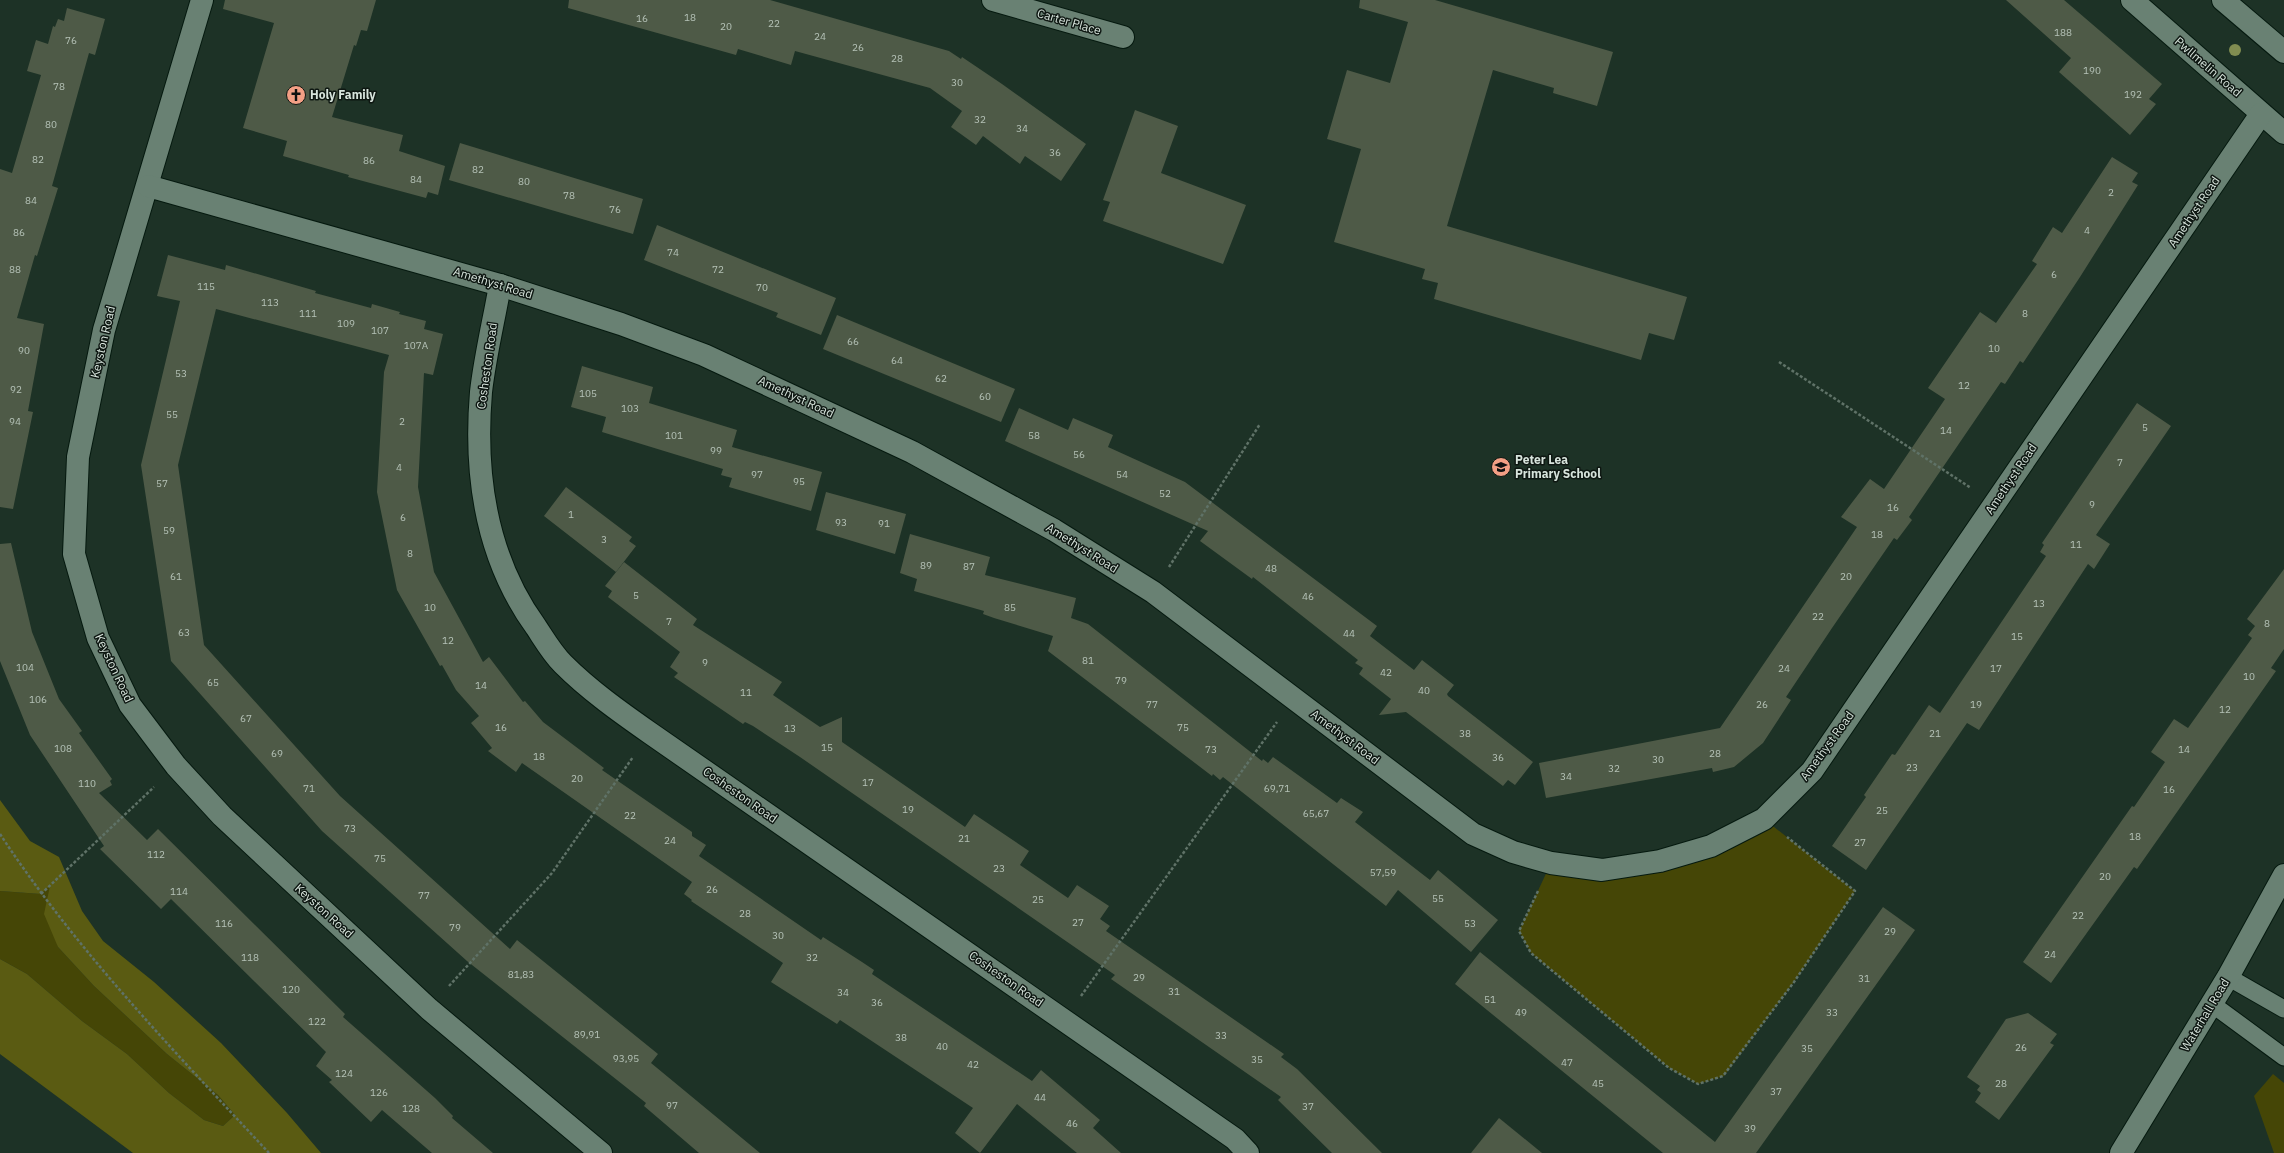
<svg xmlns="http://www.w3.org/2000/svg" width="2284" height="1153" font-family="'IBM Plex Sans',sans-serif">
	<rect width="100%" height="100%" fill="#1d3226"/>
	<g fill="#454606">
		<path d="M1764 819 1855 891 1794 982 1724 1076 1698 1084 1669 1068 1531 953 1519 931 1551 863 1602 870Z"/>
		<path d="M50 885 58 947 94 986 167 1054 218 1095 235 1115 223 1126 204 1120 169 1093 127 1054 82 1021 27 974 0 959V891L41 894Z"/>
		<path d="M2273 1074 2284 1083V1153H2274L2254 1096Z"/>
	</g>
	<path fill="#5a5b12" d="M0 800 30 841 59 857 82 911 103 941 154 982 221 1043 287 1113 321 1153H133L0 1054V959L27 974 82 1021 127 1054 169 1093 204 1120 223 1126 235 1115 218 1095 167 1054 94 986 58 947 44 914 50 886 41 894 0 891Z"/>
	<g fill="#4e5a47">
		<path d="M225 0H376L367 31 361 30 356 46 354 45 332 117 403 135 399 151 445 166 438 195 428 192 426 198 348 177 349 175 283 156 287 141 243 128 274 23 223 9Z"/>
		<path d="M569 0H770L949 51 961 59 962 57 1002 84 1086 144 1061 181 1025 156 1020 164 983 136 976 145 951 127 962 111 930 88 795 51 791 65 738 49 736 55 568 8Z"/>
		<path d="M1360 0H1435L1613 52 1597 106 1553 93 1554 88 1493 70 1447 226 1687 297 1674 340 1649 333 1641 360 1434 299 1438 283 1422 279 1425 269 1334 242 1361 149 1327 139 1347 70 1390 83 1408 22 1359 8Z"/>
		<path d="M2006 0H2064L2162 84 2149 99 2156 104 2130 135 2059 72 2071 58Z"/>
		<path d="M67 8 105 19 95 55 89 53 52 186 58 188 37 256 35 255 17 318 44 324 28 411 33 412 13 509 0 507V169L12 173 41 75 27 71 36 40 48 44 53 26 55 27 58 19 64 21Z"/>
		<path d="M1135 110 1178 126 1161 173 1246 205 1223 264 1103 221 1110 202 1103 200Z"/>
		<path d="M460 143 643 199 633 234 449 180Z"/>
		<path d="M2112 157 2138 173 2132 182 2138 185 2080 277 2023 363 2020 361 2005 384 2001 382 1909 517 1912 520 1897 540 1894 538 1832 628 1786 697 1791 700 1763 743 1734 767 1713 772 1712 768 1546 798 1539 763 1720 728 1857 527 1841 517 1870 479 1884 489 1945 399 1928 388 1980 312 1996 323 2037 264 2032 261 2053 227 2062 233Z"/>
		<path d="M657 225 836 298 821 335 776 317 778 313 644 260Z"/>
		<path d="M168 255 225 270 226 265 316 291 315 293 371 308 372 304 400 312 399 314 426 321 424 329 443 334 433 375 424 373 418 487 434 572 483 662 489 657 523 702 525 701 543 722 604 768 602 770 692 832V836L706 845 699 856 821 940 823 937 862 962 874 970 872 974 1032 1081 1041 1070 1100 1120 1093 1128 1121 1153H1077L1017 1104 980 1153 955 1133 973 1108 840 1020 837 1024 771 982 783 963 691 901 692 900 684 894 692 882 522 763 516 772 488 751 492 748 471 723 479 716 456 690 442 665 440 666 397 590 377 492 384 372 389 355 216 309 178 465 204 645 340 796 510 949 517 940 658 1054 651 1063 760 1153H699L644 1106 646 1103 467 961 322 831 171 661 141 465 180 301 157 296Z"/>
		<path d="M837 315 1015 389 1001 422 823 349Z"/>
		<path d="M582 366 653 387 649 403 737 430 732 447 822 472 811 511 729 487 732 478 721 475 723 469 602 432 606 417 571 407Z"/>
		<path d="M2137 403 2171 426 2096 535 2110 544 2094 569 2088 564 1979 730 1967 723 1866 870 1832 846 1866 797 1864 795 1892 754 1895 755 1929 705 1940 713 1967 673 2046 556 2040 552 2044 545 2042 543Z"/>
		<path d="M1019 408 1068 430 1073 418 1113 435 1108 447 1185 482 1377 626 1370 636 1414 670 1422 660 1454 685 1447 694 1448 696 1533 762 1515 785 1508 780 1503 786 1406 712 1379 715 1391 699 1359 674 1363 668 1355 663 1358 660 1253 577 1252 579 1200 541 1208 531 1005 441Z"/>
		<path d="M566 487 632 537 629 541 636 546 616 572 544 516Z"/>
		<path d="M826 492 906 514 895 554 816 530Z"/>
		<path d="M910 534 990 557 985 575 1076 598 1071 618 1088 624 1262 761 1263 759 1268 763 1273 757 1337 803 1341 798 1363 812 1355 822 1430 880 1438 870 1498 920 1471 952 1398 890 1386 906 1223 777 1220 780 1213 774 1212 776 1048 651 1053 636 994 618 983 614 984 611 914 591 917 579 900 573Z"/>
		<path d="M11 543 32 632 59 699 82 731 79 733 112 779 110 781 112 785 99 793 147 840 158 829 345 1014 343 1017 435 1098 453 1116 452 1118 493 1153H432L382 1110 371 1122 329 1082 332 1080 316 1066 326 1052 171 899 161 909 100 849 104 846 30 735 0 661V544Z"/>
		<path d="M624 562 697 619 693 625 782 682 773 695 820 727 842 717V742L965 827 974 814 1029 851 1020 865 1068 898 1077 885 1109 906 1100 919 1110 926 1106 931 1284 1054 1281 1057 1297 1069 1382 1153H1332L1278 1100 1281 1097 1111 979 1115 975 800 757 753 726 745 722 743 724 674 677 678 673 670 667 680 652 608 597 612 591 605 586Z"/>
		<path d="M2284 569V649L2271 668 2276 671 2137 869 2134 867 2051 983 2023 962 2132 806 2134 807 2165 762 2151 752 2174 719 2188 728 2252 638 2248 635 2255 626 2247 619Z"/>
		<path d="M1883 907 1915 930 1756 1153H1663L1455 984 1480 952 1715 1142Z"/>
		<path d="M2028 1013 2057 1034 2050 1043 2054 1045 1999 1120 1975 1102 1981 1093 1977 1090 1980 1086 1967 1077 2006 1019Z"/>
		<path d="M1499 1118 1542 1153H1471Z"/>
	</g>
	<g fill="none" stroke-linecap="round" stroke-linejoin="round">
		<g stroke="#05190f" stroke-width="19">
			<g id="service">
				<path d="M2228 977 2284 1009"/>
				<path d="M2212 1004 2284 1057"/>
			</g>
		</g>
		<g stroke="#05190f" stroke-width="24">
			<g id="minor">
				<path d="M202 0 104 330 78 457 74 554 98 638 130 705 176 766 222 816 429 1009 601 1153"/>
				<path d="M993 0 1123 37"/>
				<path d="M2132 0 2284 133"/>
				<path d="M148 186 500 285 621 324 704 355 912 452 1054 530 1153 592 1473 834 1513 852 1551 863 1602 870 1660 861 1711 846 1764 819 1812 771 2261 114"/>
				<path d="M500 285C494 320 485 356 481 392 474 475 486 558 536 627 544 639 552 653 563 664 589 690 620 712 650 733L1235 1139 1248 1153"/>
			</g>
		</g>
		<g stroke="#05190f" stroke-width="24">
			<g id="tertiary">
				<path d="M2223 0 2284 52"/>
				<path d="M2121 1153 2228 977 2284 875"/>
			</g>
		</g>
		<g stroke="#5f7267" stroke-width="2.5" stroke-dasharray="3 2" stroke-linecap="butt">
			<path d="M1779 362 1971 488"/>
			<path d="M1169 567 1260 424"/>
			<path d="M0 834C77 951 174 1051 269 1153"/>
			<path d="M1538 891 1519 931 1531 953 1669 1068 1698 1084 1723 1076 1794 982 1855 891 1787 837"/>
			<path d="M41 894 154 787"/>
			<path d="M449 986 552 873 633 757"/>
			<path d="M1081 996 1277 722"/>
		</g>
		<use href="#service" stroke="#698173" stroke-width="17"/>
		<use href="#minor" stroke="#698173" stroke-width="22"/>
		<use href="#tertiary" stroke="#698173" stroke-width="22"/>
	</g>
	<circle fill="#818d51" cx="2235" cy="50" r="6"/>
	<defs>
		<g id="church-disc" transform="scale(1)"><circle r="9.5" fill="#f39f85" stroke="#0e1712"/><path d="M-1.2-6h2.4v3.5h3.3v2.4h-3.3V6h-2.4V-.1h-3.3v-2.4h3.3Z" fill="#111"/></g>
		<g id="school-disc" transform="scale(1)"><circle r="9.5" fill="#f39f85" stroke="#0e1712"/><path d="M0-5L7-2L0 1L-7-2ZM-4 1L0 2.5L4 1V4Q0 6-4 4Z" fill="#111"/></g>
	</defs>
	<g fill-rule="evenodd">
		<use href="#church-disc" x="296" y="95"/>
		<use href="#school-disc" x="1501" y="467"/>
	</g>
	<g text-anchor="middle" stroke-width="3" stroke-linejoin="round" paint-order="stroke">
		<g font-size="10" fill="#b5c2b7">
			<text x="690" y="21">18</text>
			<text x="642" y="22">16</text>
			<text x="774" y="27">22</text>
			<text x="726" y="30">20</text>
			<text x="2063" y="36">188</text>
			<text x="820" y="40">24</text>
			<text x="71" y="44">76</text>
			<text x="858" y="51">26</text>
			<text x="897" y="62">28</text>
			<text x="2092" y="74">190</text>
			<text x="957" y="86">30</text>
			<text x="59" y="90">78</text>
			<text x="2133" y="98">192</text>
			<text x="980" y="123">32</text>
			<text x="51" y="128">80</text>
			<text x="1022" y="132">34</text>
			<text x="1055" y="156">36</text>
			<text x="38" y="163">82</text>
			<text x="369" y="164">86</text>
			<text x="478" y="173">82</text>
			<text x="416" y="183">84</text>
			<text x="524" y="185">80</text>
			<text x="2111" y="196">2</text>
			<text x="569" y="199">78</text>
			<text x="31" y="204">84</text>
			<text x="615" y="213">76</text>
			<text x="2087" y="234">4</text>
			<text x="19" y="236">86</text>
			<text x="673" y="256">74</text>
			<text x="15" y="273">88</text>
			<text x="718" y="273">72</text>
			<text x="2054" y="278">6</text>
			<text x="206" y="290">115</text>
			<text x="762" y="291">70</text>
			<text x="270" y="306">113</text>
			<text x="308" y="317">111</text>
			<text x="2025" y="317">8</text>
			<text x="346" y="327">109</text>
			<text x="380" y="334">107</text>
			<text x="853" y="345">66</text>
			<text x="416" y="349">107A</text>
			<text x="1994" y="352">10</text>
			<text x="24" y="354">90</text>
			<text x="897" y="364">64</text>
			<text x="181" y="377">53</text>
			<text x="941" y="382">62</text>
			<text x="1964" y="389">12</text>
			<text x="16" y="393">92</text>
			<text x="588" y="397">105</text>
			<text x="985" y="400">60</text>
			<text x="630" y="412">103</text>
			<text x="172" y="418">55</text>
			<text x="15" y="425">94</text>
			<text x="402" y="425">2</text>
			<text x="2145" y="431">5</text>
			<text x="1946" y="434">14</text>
			<text x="674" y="439">101</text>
			<text x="1034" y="439">58</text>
			<text x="716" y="454">99</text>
			<text x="1079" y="458">56</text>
			<text x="2120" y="466">7</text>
			<text x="399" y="471">4</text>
			<text x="757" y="478">97</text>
			<text x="1122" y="478">54</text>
			<text x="799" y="485">95</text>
			<text x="162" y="487">57</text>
			<text x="1165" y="497">52</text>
			<text x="2092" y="508">9</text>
			<text x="1893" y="511">16</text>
			<text x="571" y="518">1</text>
			<text x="403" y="521">6</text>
			<text x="841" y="526">93</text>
			<text x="884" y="527">91</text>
			<text x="169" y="534">59</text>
			<text x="1877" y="538">18</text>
			<text x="604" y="543">3</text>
			<text x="2076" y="548">11</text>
			<text x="410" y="557">8</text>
			<text x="926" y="569">89</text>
			<text x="969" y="570">87</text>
			<text x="1271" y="572">48</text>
			<text x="176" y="580">61</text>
			<text x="1846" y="580">20</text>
			<text x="636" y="599">5</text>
			<text x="1308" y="600">46</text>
			<text x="2039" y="607">13</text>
			<text x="430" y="611">10</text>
			<text x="1010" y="611">85</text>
			<text x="1818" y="620">22</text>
			<text x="669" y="625">7</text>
			<text x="2267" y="627">8</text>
			<text x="184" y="636">63</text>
			<text x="1349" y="637">44</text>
			<text x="2017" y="640">15</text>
			<text x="448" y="644">12</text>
			<text x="1088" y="664">81</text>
			<text x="705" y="666">9</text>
			<text x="25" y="671">104</text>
			<text x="1784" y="672">24</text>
			<text x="1996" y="672">17</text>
			<text x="1386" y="676">42</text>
			<text x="2249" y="680">10</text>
			<text x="1121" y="684">79</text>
			<text x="213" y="686">65</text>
			<text x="481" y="689">14</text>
			<text x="1424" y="694">40</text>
			<text x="746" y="696">11</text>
			<text x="38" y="703">106</text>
			<text x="1152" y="708">77</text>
			<text x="1762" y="708">26</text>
			<text x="1976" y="708">19</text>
			<text x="2225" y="713">12</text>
			<text x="246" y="722">67</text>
			<text x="501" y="731">16</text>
			<text x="1183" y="731">75</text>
			<text x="790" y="732">13</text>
			<text x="1465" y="737">38</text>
			<text x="1935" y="737">21</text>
			<text x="827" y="751">15</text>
			<text x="63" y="752">108</text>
			<text x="1211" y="753">73</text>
			<text x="2184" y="753">14</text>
			<text x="277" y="757">69</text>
			<text x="1715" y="757">28</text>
			<text x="539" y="760">18</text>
			<text x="1498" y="761">36</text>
			<text x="1658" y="763">30</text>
			<text x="1912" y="771">23</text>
			<text x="1614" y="772">32</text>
			<text x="1566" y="780">34</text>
			<text x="577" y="782">20</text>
			<text x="868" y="786">17</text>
			<text x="87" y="787">110</text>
			<text x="309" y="792">71</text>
			<text x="1277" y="792">69,71</text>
			<text x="2169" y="793">16</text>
			<text x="908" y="813">19</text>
			<text x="1882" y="814">25</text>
			<text x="1316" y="817">65,67</text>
			<text x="630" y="819">22</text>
			<text x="350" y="832">73</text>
			<text x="2135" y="840">18</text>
			<text x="964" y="842">21</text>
			<text x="670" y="844">24</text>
			<text x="1860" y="846">27</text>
			<text x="156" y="858">112</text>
			<text x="380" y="862">75</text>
			<text x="999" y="872">23</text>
			<text x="1383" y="876">57,59</text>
			<text x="2105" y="880">20</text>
			<text x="712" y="893">26</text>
			<text x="179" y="895">114</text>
			<text x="424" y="899">77</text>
			<text x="1438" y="902">55</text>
			<text x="1038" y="903">25</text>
			<text x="745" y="917">28</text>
			<text x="2078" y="919">22</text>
			<text x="1078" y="926">27</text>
			<text x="224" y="927">116</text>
			<text x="1470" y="927">53</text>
			<text x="455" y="931">79</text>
			<text x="1890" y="935">29</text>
			<text x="778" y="939">30</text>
			<text x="2050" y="958">24</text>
			<text x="250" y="961">118</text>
			<text x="812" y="961">32</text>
			<text x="521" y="978">81,83</text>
			<text x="1139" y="981">29</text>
			<text x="1864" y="982">31</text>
			<text x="291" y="993">120</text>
			<text x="1174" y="995">31</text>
			<text x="843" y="996">34</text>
			<text x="1490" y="1003">51</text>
			<text x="877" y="1006">36</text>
			<text x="1521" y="1016">49</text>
			<text x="1832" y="1016">33</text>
			<text x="317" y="1025">122</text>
			<text x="587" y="1038">89,91</text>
			<text x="1221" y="1039">33</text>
			<text x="901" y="1041">38</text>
			<text x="942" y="1050">40</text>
			<text x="2021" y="1051">26</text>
			<text x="1807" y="1052">35</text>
			<text x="626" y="1062">93,95</text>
			<text x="1257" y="1063">35</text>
			<text x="1567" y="1066">47</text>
			<text x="973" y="1068">42</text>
			<text x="344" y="1077">124</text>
			<text x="1598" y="1087">45</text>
			<text x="2001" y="1087">28</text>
			<text x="1776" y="1095">37</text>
			<text x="379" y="1096">126</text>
			<text x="1040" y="1101">44</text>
			<text x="672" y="1109">97</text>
			<text x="1308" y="1110">37</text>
			<text x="411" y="1112">128</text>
			<text x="1072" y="1127">46</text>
			<text x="1750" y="1132">39</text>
		</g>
		<g font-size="12" fill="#d7e4dc" stroke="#0e1712">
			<text transform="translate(1069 22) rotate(16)" y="4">Carter Place</text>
			<text transform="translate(2208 67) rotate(41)" y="4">Pwllmelin Road</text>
			<text transform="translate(2194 212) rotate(-56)" y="4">Amethyst Road</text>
			<text transform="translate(493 283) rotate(17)" y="4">Amethyst Road</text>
			<text transform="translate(103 342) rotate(-77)" y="4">Keyston Road</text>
			<text transform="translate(487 366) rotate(-82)" y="4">Cosheston Road</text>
			<text transform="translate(796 397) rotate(25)" y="4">Amethyst Road</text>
			<text transform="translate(2011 479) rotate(-56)" y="4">Amethyst Road</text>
			<text transform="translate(1082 548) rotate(32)" y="4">Amethyst Road</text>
			<text transform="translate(114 668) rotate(65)" y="4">Keyston Road</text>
			<text transform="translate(1345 737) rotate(37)" y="4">Amethyst Road</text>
			<text transform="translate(1827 746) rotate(-54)" y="4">Amethyst Road</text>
			<text transform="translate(740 795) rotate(35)" y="4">Cosheston Road</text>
			<text transform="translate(324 911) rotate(42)" y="4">Keyston Road</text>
			<text transform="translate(1006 979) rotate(35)" y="4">Cosheston Road</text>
			<text transform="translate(2205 1015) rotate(-59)" y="4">Waterhall Road</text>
		</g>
		<g font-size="12" font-weight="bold" fill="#d7e4dc" stroke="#0e1712" text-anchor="start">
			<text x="310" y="99">Holy Family</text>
			<text x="1515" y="464">Peter Lea<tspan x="1515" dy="14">Primary School</tspan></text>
		</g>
	</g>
</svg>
